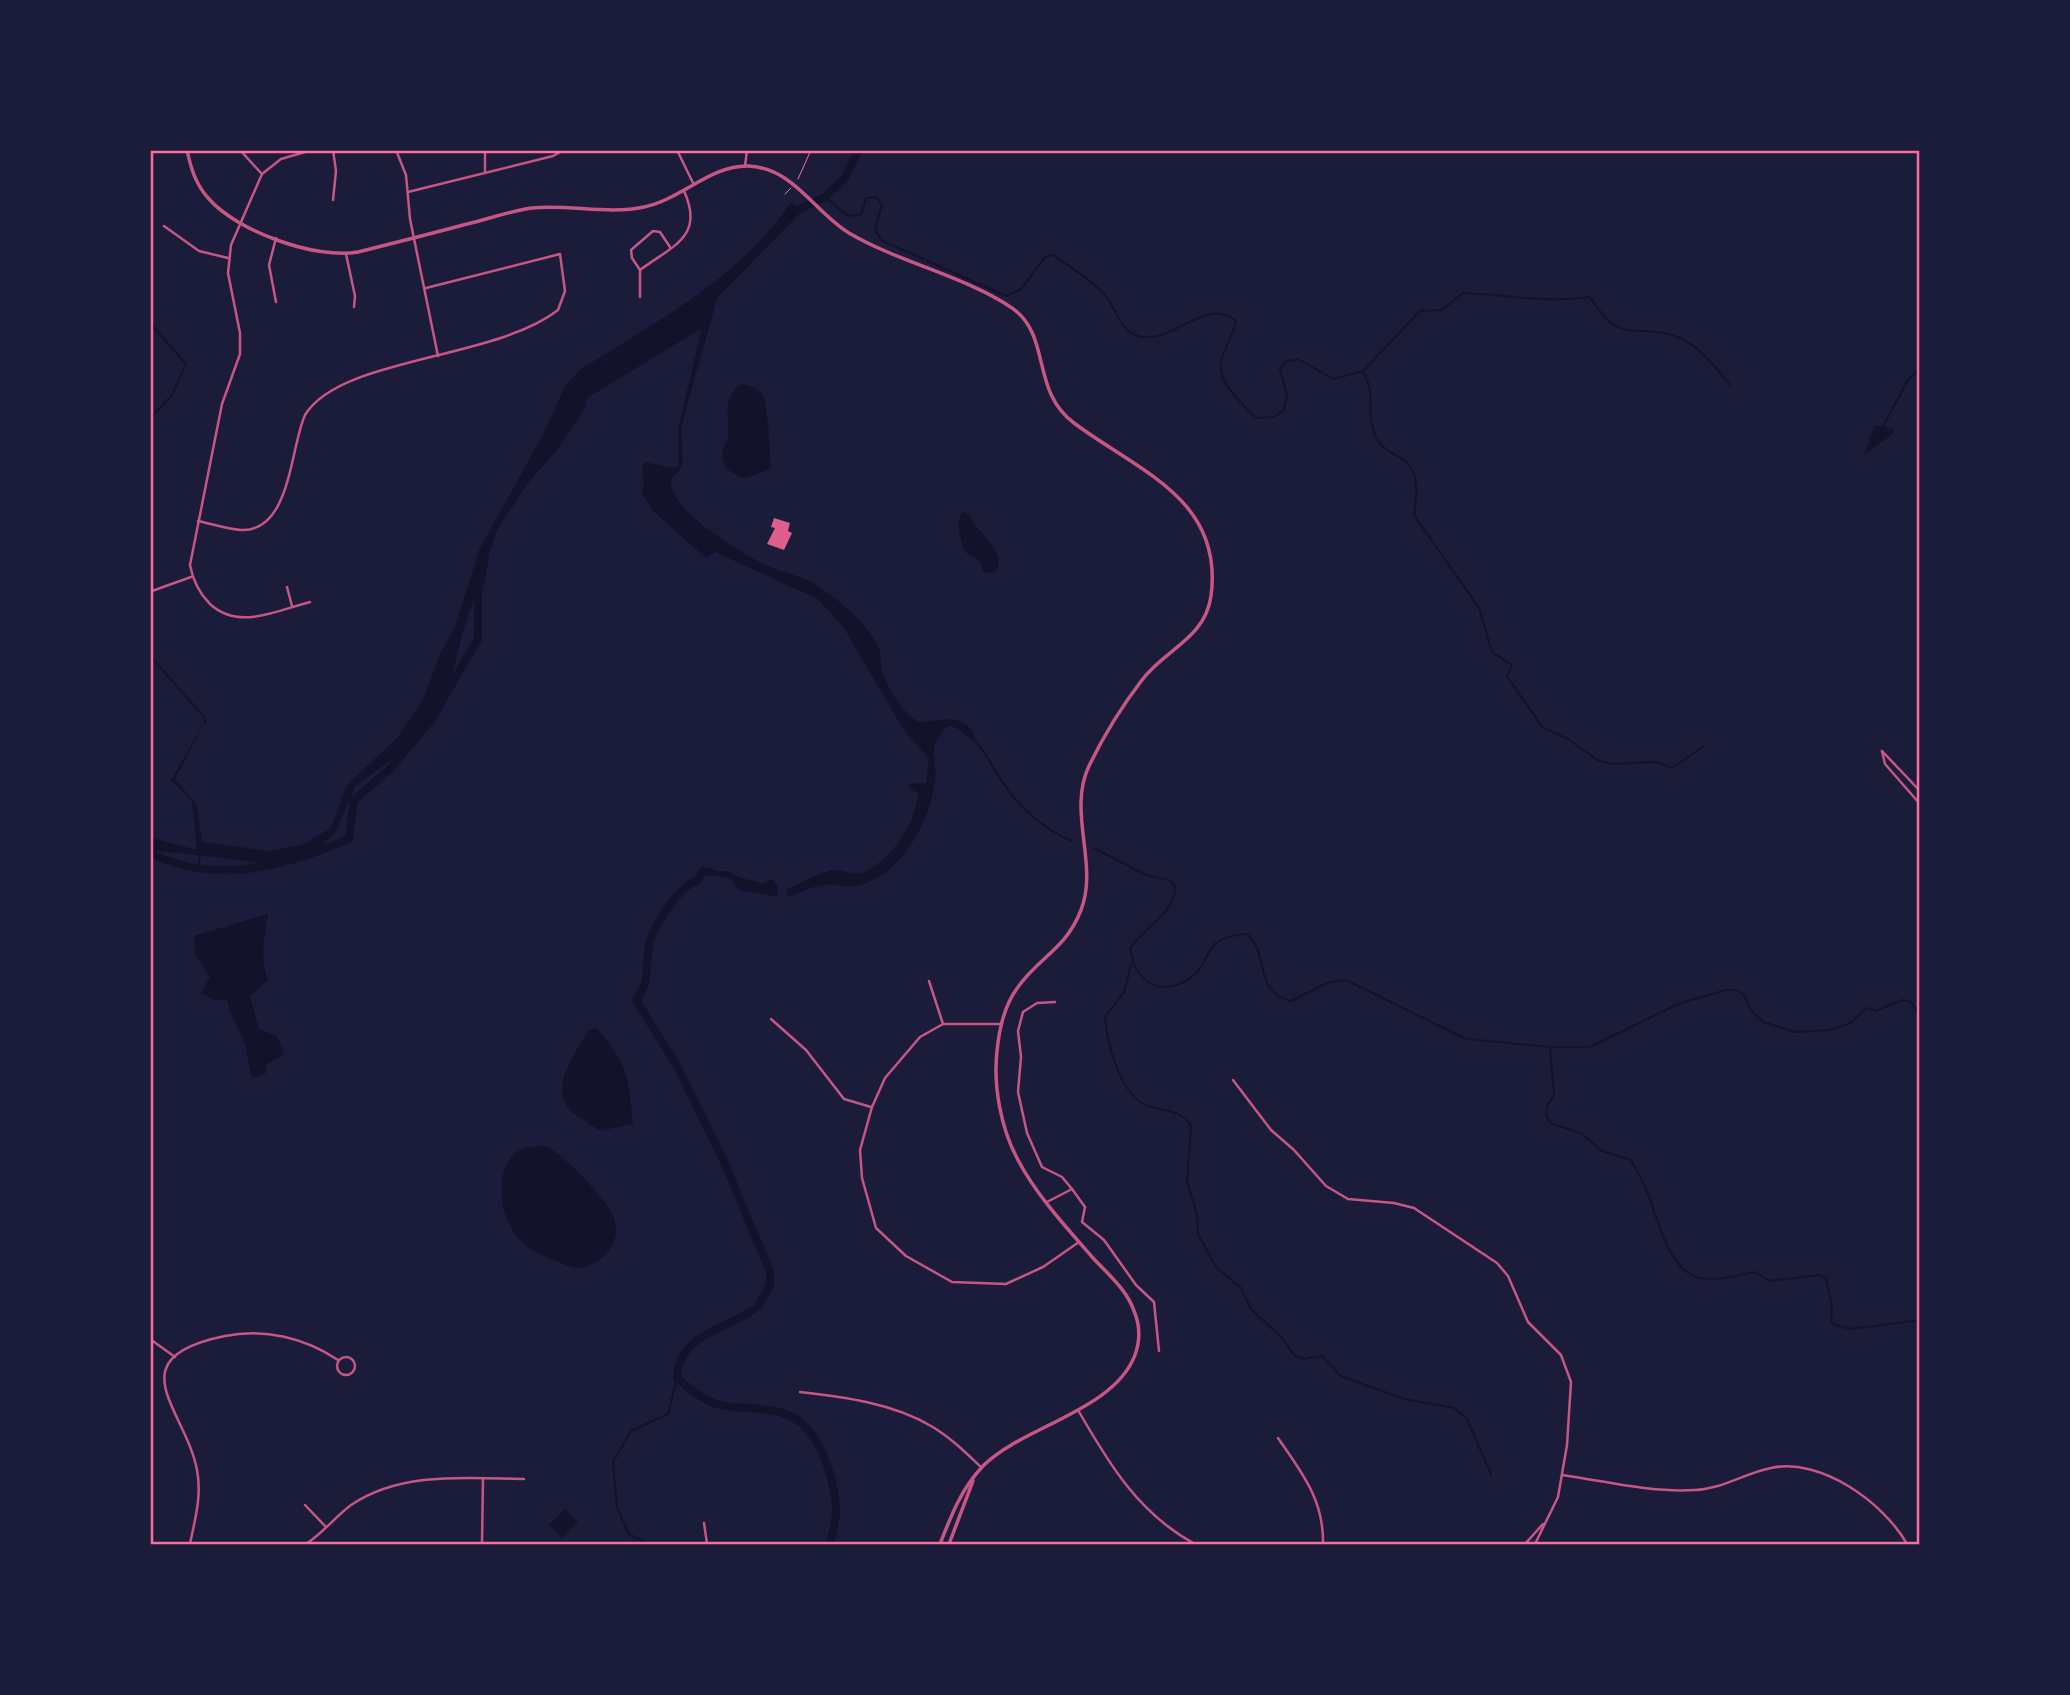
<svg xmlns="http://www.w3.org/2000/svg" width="2070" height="1695" font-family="Inter,sans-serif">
	<rect width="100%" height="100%" fill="#1b1b3a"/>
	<g fill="#12122b">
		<path d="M791 202 802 211 717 298 681 428 683 460 680 470 671 479C667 510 737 549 761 563 778 572 799 574 816 585 840 601 867 622 879 649 882 655 880 664 882 670 888 690 901 710 918 722 938 723 958 711 972 731 976 737 975 735 973 741L957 728 948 726C925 748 938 756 935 780 931 820 902 873 861 885 847 889 837 883 824 885 812 886 799 893 788 897L787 890C801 883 817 873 833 870 844 869 853 877 865 872 892 859 917 822 918 792L911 790 908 784 926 783 929 758 903 729 844 628 818 599 715 552 706 558 653 511 641 493C648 483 639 473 644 462L674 468 679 465 678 429 702 328 587 398 585 408 556 451 528 483 497 530 463 631 452 676 433 717 402 752 355 786 336 832 322 845 297 857 265 863 151 850V838L197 850 192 801 171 780 205 722 175 779 197 805 202 842 268 851 302 845 331 828 347 785 397 738 424 698 440 654 455 627 480 548 543 435 565 386 580 370C655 322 740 279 791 202Z"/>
		<path d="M742 384C751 386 760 389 764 398 767 404 772 465 770 469L747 478C726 476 715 456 728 440 730 421 721 395 742 384Z"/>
		<path d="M1875 425 1893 429 1894 433 1864 455Z"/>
		<path d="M962 512 969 514C975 532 1012 554 994 573L983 572 980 561 965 552C961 541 955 522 962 512Z"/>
		<path d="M702 866 717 871H729C740 881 751 878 762 884L772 879 777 885 778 897 739 890 731 879 702 873Z"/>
		<path d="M268 914C265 937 259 958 268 980L250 996 259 1029 277 1036 284 1054 267 1064 266 1073 253 1078C247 1066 249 1055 245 1044 239 1029 231 1016 227 1000H214L201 993 210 977 196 956 194 936Z"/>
		<path d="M596 1028C628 1063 629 1078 633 1124L599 1131C591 1124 584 1120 576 1115 545 1093 575 1052 589 1030Z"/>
		<path d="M546 1146C562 1153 604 1197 612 1214 620 1229 615 1247 603 1257 597 1262 588 1267 579 1268 571 1268 562 1263 554 1260 541 1254 527 1249 518 1238 499 1216 491 1162 524 1148 530 1146 539 1146 546 1146Z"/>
		<path d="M565 1509 578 1522 562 1538 549 1525Z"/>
	</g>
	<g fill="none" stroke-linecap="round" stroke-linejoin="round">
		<g stroke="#12122b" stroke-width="2">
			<path d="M825 197 848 216 861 214 866 198 876 197 882 205 875 229 881 240 1006 296 1021 289 1045 257 1053 255C1070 268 1096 282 1108 299 1117 312 1121 332 1139 336 1173 345 1204 296 1236 321 1233 335 1226 345 1222 358 1214 381 1242 402 1255 418L1274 417 1283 411 1287 397 1280 369 1287 361 1298 359 1333 379 1363 371C1377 398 1366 407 1373 429 1384 469 1427 441 1414 515L1479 608 1492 652 1512 665 1507 676 1542 727 1568 739 1597 760 1612 764 1656 762 1672 768 1704 746"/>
			<path d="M150 323 186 364 172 395 150 418"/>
			<path d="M1364 370 1420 311 1442 310 1463 293C1506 295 1548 303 1590 297 1622 346 1627 323 1672 335 1695 341 1716 367 1730 385"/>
			<path d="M1882 428 1908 380 1920 368"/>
			<path d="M150 656 205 718V724"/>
			<path d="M974 739C987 754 996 774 1008 790 1024 812 1048 831 1072 841"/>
			<path d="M1094 848 1146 875 1169 880 1176 887C1172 916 1146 926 1130 948 1135 985 1165 1000 1195 974 1205 966 1207 950 1216 943 1226 936 1236 935 1247 934 1271 956 1252 991 1291 1001L1327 983 1346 980 1466 1039 1550 1047 1554 1095 1547 1106 1546 1116 1552 1124 1581 1133 1602 1151 1631 1160C1636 1170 1642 1179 1646 1189 1657 1214 1666 1266 1696 1277 1714 1283 1737 1275 1755 1272L1769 1281 1820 1275 1826 1278 1832 1306 1831 1321 1835 1325 1851 1329 1920 1320"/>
			<path d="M198 868 200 856"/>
			<path d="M1131 965 1124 992 1105 1017C1107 1043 1120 1096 1148 1106 1165 1112 1181 1109 1191 1126L1187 1182 1197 1214 1198 1234 1216 1267 1241 1288 1251 1309 1282 1338 1294 1355 1304 1359 1322 1356 1341 1376 1404 1399 1454 1408 1467 1419 1491 1474"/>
			<path d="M1550 1047H1590L1678 1004 1726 990H1736L1744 995 1750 1009 1763 1022 1795 1032 1829 1030 1849 1024 1867 1008 1876 1011 1902 1000 1911 1002 1920 1016"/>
			<path d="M648 1544 629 1534 625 1526 617 1507 613 1462 631 1431 668 1414 677 1378"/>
		</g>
		<g stroke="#12122b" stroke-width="8">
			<path d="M789 214 825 197 845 178 858 150"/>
			<path d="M150 853C216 886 285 866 349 839L354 800 389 770 431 720 478 639V594L485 558"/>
			<path d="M710 872H702L698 880C679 886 656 923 650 941 644 963 652 981 636 1000L677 1066 721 1155 770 1271V1285L758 1306"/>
			<path d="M753 1310C723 1331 679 1334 677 1378 723 1419 727 1401 779 1412 818 1420 833 1474 836 1507 837 1519 832 1533 830 1544"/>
		</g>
	</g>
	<path fill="#dd5f8e" d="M774 518 790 523 788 531 792 533 784 550 767 544 775 528 771 527Z"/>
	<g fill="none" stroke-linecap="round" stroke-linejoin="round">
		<g stroke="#ff6b9d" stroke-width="1">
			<path d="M798 179 811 150"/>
			<path d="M785 194 791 188"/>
		</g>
		<g stroke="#c65784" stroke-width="2.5">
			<path d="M240 150 261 173"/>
			<path d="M396 150 406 175 410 219 438 356"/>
			<path d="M485 150V173"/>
			<path d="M677 150 694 185"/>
			<path d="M745 166 747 150"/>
			<path d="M408 192 553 156 564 150"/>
			<path d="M333 200 336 171 333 150"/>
			<path d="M164 226 199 251 228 258"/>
			<path d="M346 254 355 296 354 307"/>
			<path d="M640 270C672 246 705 237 684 191"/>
			<path d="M640 270 632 258 631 250 653 231 660 232 670 247"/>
			<path d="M640 270V297"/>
			<path d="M276 302 269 265 276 238"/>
			<path d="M198 521C212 524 227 529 241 530 291 532 290 448 305 415 340 357 494 360 558 310L565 291 560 254 426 288"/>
			<path d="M287 587 292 606"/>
			<path d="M152 591 191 577"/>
			<path d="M310 602C278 610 239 631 210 604 199 593 193 581 190 565L222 404 240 354V333L228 273 231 245 262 174 281 159 312 150"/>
			<path d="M1882 751 1885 764 1920 804"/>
			<path d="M1882 751 1920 791"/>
			<path d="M929 981 943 1024"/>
			<path d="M771 1019 806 1050 844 1099 871 1107"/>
			<path d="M1002 1024H943L920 1037 885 1078 872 1107 860 1150 862 1178 876 1228 906 1256 952 1282 1006 1284 1043 1267 1079 1242"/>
			<path d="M1233 1080 1271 1130 1294 1150 1326 1186 1348 1199 1394 1203 1414 1208 1497 1263 1508 1276 1528 1322 1561 1355 1571 1382 1567 1445 1558 1497 1535 1544"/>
			<path d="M1072 1189 1085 1207 1082 1222 1104 1240 1136 1285 1154 1302 1159 1351"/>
			<path d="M1047 1202 1072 1189 1062 1177 1042 1167 1027 1133 1018 1092 1021 1057 1018 1031 1023 1012 1037 1003 1055 1002"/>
			<path d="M150 1339 175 1357"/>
			<circle cx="346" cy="1366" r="9"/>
			<path d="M800 1392C844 1397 892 1403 931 1426 950 1437 966 1453 982 1468"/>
			<path d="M1078 1410C1109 1464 1139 1514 1195 1544"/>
			<path d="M1278 1438C1302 1473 1324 1500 1323 1544"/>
			<path d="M1562 1475C1605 1481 1651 1493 1695 1490 1722 1489 1745 1473 1771 1468 1821 1457 1884 1503 1907 1544"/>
			<path d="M305 1505 326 1527"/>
			<path d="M704 1523 707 1544"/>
			<path d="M190 1544C195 1519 202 1496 197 1470 186 1410 115 1358 225 1336 265 1328 305 1338 338 1360"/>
			<path d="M306 1544C323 1533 335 1517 351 1505 401 1471 467 1478 524 1479"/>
			<path d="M482 1544 483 1478"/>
			<path d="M1525 1544 1543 1524"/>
		</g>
		<g stroke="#c65784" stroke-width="3.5">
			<path d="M187 150C191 169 196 185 209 199 237 231 316 260 358 252 394 243 430 234 467 224 488 219 510 211 532 208 569 204 608 215 644 207 680 200 711 165 748 166 794 168 814 212 849 233 898 262 967 277 1012 308 1052 336 1030 390 1074 423 1138 471 1224 499 1211 596 1205 639 1165 649 1142 680 1122 706 1103 737 1089 766 1067 812 1099 864 1081 910 1066 949 1039 957 1018 987 1005 1004 999 1030 997 1051 993 1086 1001 1129 1018 1160 1037 1196 1066 1227 1093 1258 1108 1274 1127 1290 1134 1311 1140 1325 1140 1341 1135 1355 1114 1411 1021 1427 983 1466 961 1489 951 1516 940 1544"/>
			<path d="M949 1544 973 1481"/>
		</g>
	</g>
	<rect width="2070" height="1695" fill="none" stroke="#1b1b3a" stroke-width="304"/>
	<rect x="152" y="152" width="1766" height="1391" fill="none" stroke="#ff6b9d" stroke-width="2.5"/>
</svg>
